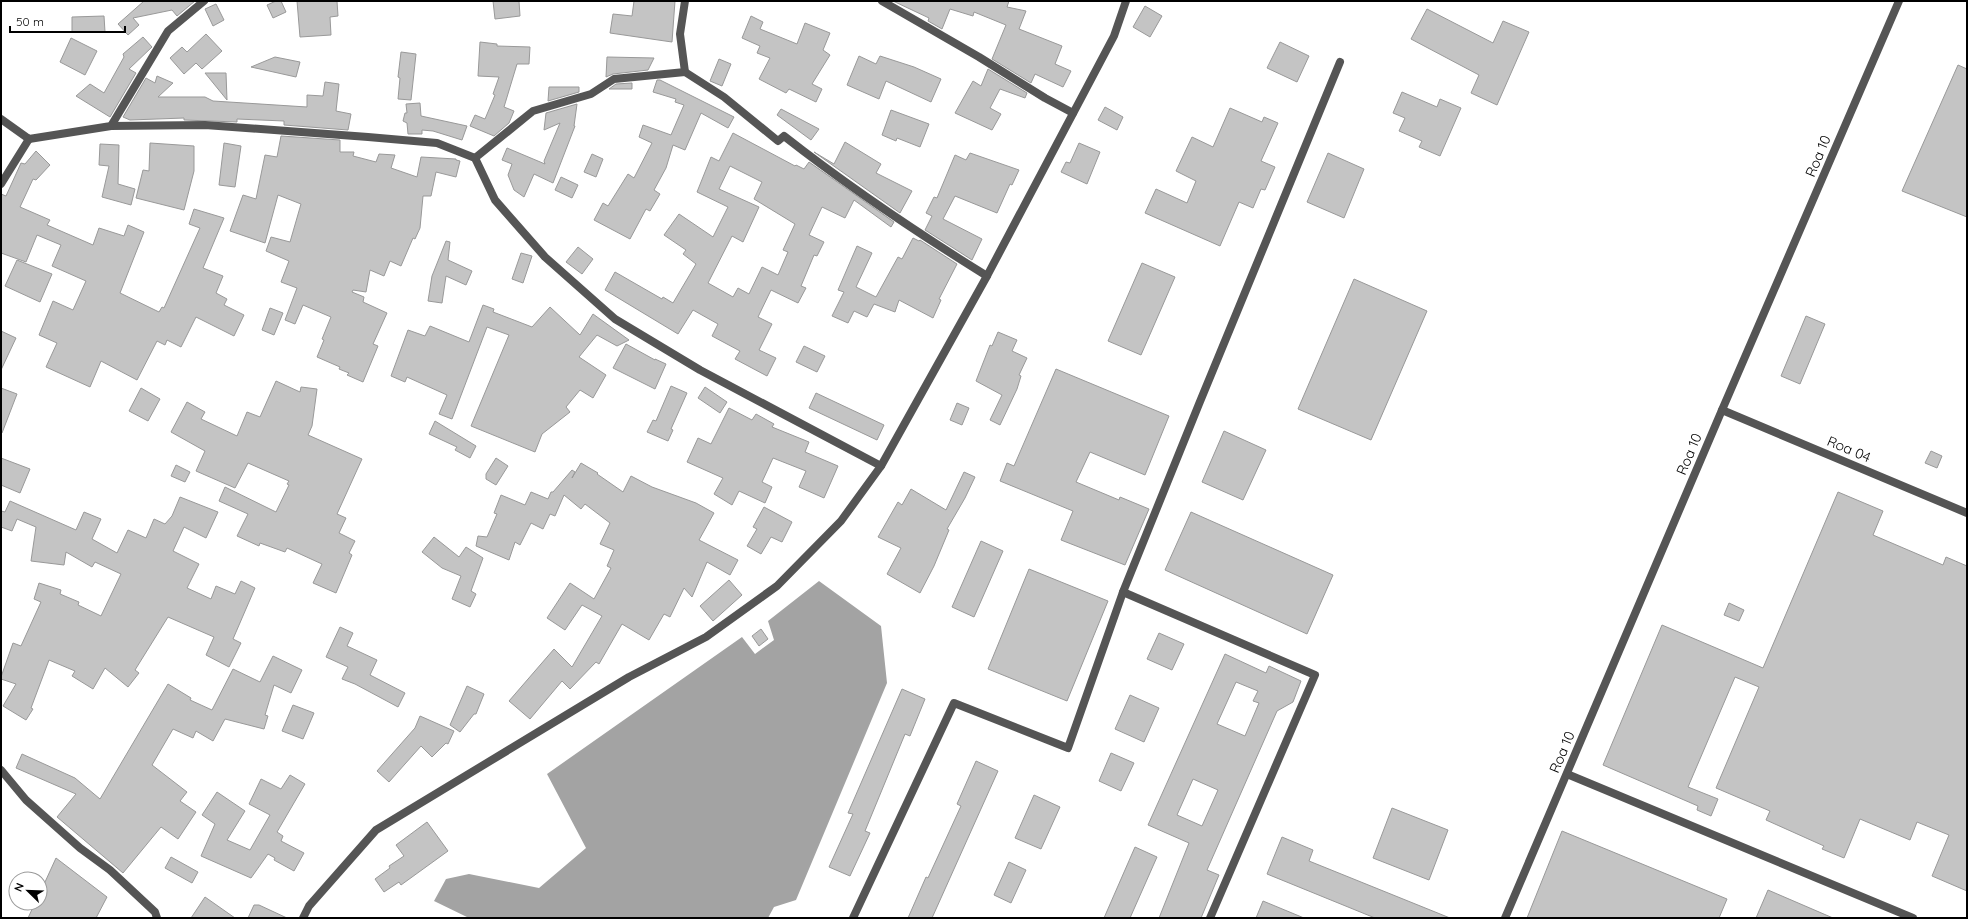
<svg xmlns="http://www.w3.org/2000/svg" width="1968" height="919" font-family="Quicksand,sans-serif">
	<rect width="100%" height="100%" fill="#fff"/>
	<path fill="#a3a3a3" d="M819 581 881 626 887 683 796 900 774 907 768 918H469L434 901 446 879 469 874 539 888 586 848 547 774 742 637 755 654 774 640 768 621Z"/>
	<g fill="#c4c4c4" stroke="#999" fill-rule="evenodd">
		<path d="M144 1H195L177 16 172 10 133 18 139 25 128 35 118 24Z"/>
		<path d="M276 1H281L286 12 273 18 267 5Z"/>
		<path d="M297 1H337L338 16 330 17 331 35 300 37Z"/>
		<path d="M493 1H519L520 16 495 19Z"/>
		<path d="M634 1H675L672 42 610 33 613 14 632 16Z"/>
		<path d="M893 1H1009L1007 7 1026 11 1019 29 1062 46 1055 64 1071 71 1063 87 1035 74 1031 83 992 59 1006 25 974 12 973 16 950 9 942 29 928 21 929 18Z"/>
		<path d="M216 4 224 20 213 26 205 9Z"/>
		<path d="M1145 6 1162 16 1150 37 1133 27Z"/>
		<path d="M1427 9 1493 43 1503 21 1529 32 1497 105 1471 93 1479 75 1411 39Z"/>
		<path d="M104 16 105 32H72V17Z"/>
		<path d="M751 16 763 22 760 29 797 44 805 23 830 33 823 50 830 55 812 84 822 89 816 102 789 89 786 93 759 79 770 58 757 53 760 46 742 38Z"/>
		<path d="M206 34 222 51 202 69 196 63 184 74 170 58 182 47 187 52Z"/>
		<path d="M143 37 152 47 129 69 136 73 110 117 76 96 90 84 104 93 124 57 123 54Z"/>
		<path d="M71 38 97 51 85 75 60 62Z"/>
		<path d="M480 42 497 44V46L530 47 529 64H517L504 107 514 111 509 123 494 136 470 126 475 115 485 119 495 95 493 94 499 77 478 76Z"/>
		<path d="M1280 42 1309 56 1297 82 1267 68Z"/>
		<path d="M401 52 416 54 411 100 398 99 400 78 398 77Z"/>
		<path d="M859 56 876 64 880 56 914 67 941 79 931 102 886 81 879 99 847 85Z"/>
		<path d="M275 57 300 62 296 77 251 67Z"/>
		<path d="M607 57 654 58 648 70 613 74 606 77Z"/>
		<path d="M719 59 731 64 722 86 710 81Z"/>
		<path d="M1958 65 1967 69V217L1902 191Z"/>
		<path d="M988 69 1027 93 1025 98 1000 89 990 108 1001 114 992 130 955 113 973 81 981 86Z"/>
		<path d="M205 73H226L227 100Z"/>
		<path d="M157 76 173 83 158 97H205L213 101 307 107V95L323 96 325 82 339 84 336 111 351 114 348 130 284 125V121L237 119V122L184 120V118L130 120 123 117 146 78 155 83Z"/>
		<path d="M657 80H660L734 117 728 128 701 113 685 150 673 145 666 168 654 190 660 194 650 211 646 209 630 239 594 220 603 203 608 206 628 174 634 178 652 143 639 137 643 125 671 135 684 105 675 102 676 99 653 92Z"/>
		<path d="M632 83V89H609L616 84Z"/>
		<path d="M549 87H579V92L548 101Z"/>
		<path d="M1402 92 1437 107 1440 99 1461 108 1440 156 1419 147 1422 141 1399 131 1405 118 1393 113Z"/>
		<path d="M420 103 421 116 467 126 462 140 433 131 422 130V134H408L407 123 403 121 405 113H407L406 104Z"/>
		<path d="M577 104 574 126H575L553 183 534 174 524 197 514 190 508 175 512 164 502 160 507 148 545 164 544 161 560 123 544 130 546 113Z"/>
		<path d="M1105 107 1123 117 1117 130 1098 120Z"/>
		<path d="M1230 108 1262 122 1264 117 1278 123 1261 161 1275 167 1265 190 1261 189 1253 208 1239 202 1220 246 1145 213 1156 189 1187 203 1196 181 1176 171 1192 137 1213 147Z"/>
		<path d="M781 109 819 129 811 140 777 115Z"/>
		<path d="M891 110 929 124 920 147 897 138 896 141 882 135Z"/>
		<path d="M733 133 795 166 796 165 804 169 809 162 894 222 891 227 854 200 845 218 822 207 809 235 824 242 817 256 814 255 801 286 806 288 798 303 771 290 758 317 772 324 759 350 776 358 767 376 735 359 740 351 712 336 718 324 693 310 678 334 605 290 615 272 662 299 663 297 673 303 696 264 683 254 686 250 664 235 679 214 713 237 728 207 697 192 711 157 719 161ZM730 166 762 182 754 199 795 224 783 250 788 252 778 275 762 267 749 294 738 288 733 297 708 283 732 236 743 242 759 207 719 189Z"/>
		<path d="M281 136 340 140V152H354L353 156 376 162 379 154 395 155 391 168 417 177 421 157 456 159V160L460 161 456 177 436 172 431 196H423L420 228 415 239 413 238 401 266 390 261 384 276 370 270 366 292 353 290 352 292 364 297 363 302 387 313 373 344 378 346 363 382 347 375 349 373 339 369 340 367 317 357 324 340 322 339 331 317 303 305 295 324 285 320 297 288 281 282 289 261 266 251 271 237 290 242 301 204 278 195 265 243 230 231 243 195 256 199 265 155 277 157Z"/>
		<path d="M845 142 881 164 876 173 912 191 900 213 814 152 834 164Z"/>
		<path d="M150 143 194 146V171L184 210 136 198 143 170 149 171Z"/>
		<path d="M224 143 241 146 235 187 219 185Z"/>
		<path d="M1079 143 1100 152 1087 184 1061 172 1066 162 1070 163Z"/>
		<path d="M100 144 119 145 118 184 135 189 131 205 102 197 109 166 99 165Z"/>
		<path d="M36 151 50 165 36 180 33 179 20 207 50 220 47 225 93 245 99 228 124 236 128 225 144 232 120 293 159 312 162 307 164 308 200 228 189 224 194 209 224 218 203 268 223 276 216 293 227 299 224 305 244 315 234 336 196 317 181 347 167 340 165 345 157 341 137 380 101 361 90 387 46 367 57 343 39 335 53 301 73 310 86 281 52 266 61 245 37 235 26 262 1 253V194L6 196 21 163 25 164Z"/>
		<path d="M970 153 1019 170 1012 185 1010 184 997 213 955 196 943 219 982 239 972 260 925 230 932 216 926 213 934 197 937 198 955 155 966 160Z"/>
		<path d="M1328 153 1364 169 1344 218 1307 202Z"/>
		<path d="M592 154 603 159 596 177 584 172Z"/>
		<path d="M561 177 578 185 572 198 555 190Z"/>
		<path d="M913 238 919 241 920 240 957 264 939 299 941 300 933 318 899 300 895 312 874 304 867 317 854 311 848 323 832 316 844 292 838 290 857 246 872 253 856 287 876 297 898 257 902 259Z"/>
		<path d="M446 241 450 242 448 260 472 271 466 285 446 276 442 303 428 301 432 276Z"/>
		<path d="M578 247 593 259 582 274 566 262Z"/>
		<path d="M521 253 532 256 523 283 512 279Z"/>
		<path d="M17 260 52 274 40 302 5 286Z"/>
		<path d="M1142 263 1175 277 1141 355 1108 341Z"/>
		<path d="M1354 279 1427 311 1371 440 1298 409Z"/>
		<path d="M483 305 494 309 493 312 532 327 550 307 580 335 593 314 629 340 617 346 597 335 579 357 606 375 593 398 580 390 566 407 570 412 542 434 535 452 471 426 509 335 487 327 452 419 439 414 447 395 407 377 405 382 391 376 408 330 425 336 430 326 469 342Z"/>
		<path d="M270 308 283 313 274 335 262 330Z"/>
		<path d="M1806 316 1825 324 1800 384 1781 376Z"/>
		<path d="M1 331 16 338 1 370Z"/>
		<path d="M998 332 1017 340 1012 351 1027 358 1019 375 1021 376 1017 389 1000 425 990 420 1002 395 976 381 990 345 992 346Z"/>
		<path d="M626 344 655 360V359L666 364 655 389 613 368Z"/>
		<path d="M804 346 825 356 817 372 796 362Z"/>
		<path d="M1056 369 1169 416 1145 475 1090 452 1076 482 1119 500 1120 497 1149 509 1125 565 1061 540 1073 511 1000 481 1007 463 1014 466Z"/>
		<path d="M276 381 300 392 301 387 317 389 312 426 308 435 362 459 337 514 346 518 339 533 355 541 349 553 352 555 336 593 313 583 322 564 287 548 285 552 260 543 259 546 237 536 248 514 219 501 225 487 276 512 289 485 287 484 289 481 248 463 235 488 196 471 205 451 171 432 187 402 205 412 201 419 237 436 247 412 260 417Z"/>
		<path d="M671 386 687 393 671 429 673 430 668 441 647 432 653 420 656 421Z"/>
		<path d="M705 387 727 402 720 413 698 398Z"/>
		<path d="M1 388 17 394 2 433H1Z"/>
		<path d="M141 388 160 399 148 421 129 411Z"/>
		<path d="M816 393 884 425 877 440 809 408Z"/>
		<path d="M957 403 969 408 962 425 950 420Z"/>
		<path d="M729 408 752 420 756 414 774 424 772 427 809 442 805 452 838 466 824 498 799 487 806 471 773 458 762 482 772 487 765 503 739 491 732 505 714 494 723 478 687 462 698 438 711 444Z"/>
		<path d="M435 421 476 446 470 458 455 450 457 447 429 434Z"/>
		<path d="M1224 431 1266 450 1243 500 1202 482Z"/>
		<path d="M1931 451 1942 456 1937 468 1925 463Z"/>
		<path d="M1 458 30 469 20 493 1 485Z"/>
		<path d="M496 458 508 466 496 485 486 479V474Z"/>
		<path d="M581 463 598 473 597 474 623 492 631 476 652 487 696 503 714 513 699 540 738 560 730 575 707 562 692 597 684 588 670 617 664 614 649 640 622 624 599 664 596 662 570 689 562 681 530 719 509 701 554 649 572 667 602 616 582 605 565 630 547 618 570 583 594 599 611 568 607 566 614 550 600 544 610 523 585 504 581 509 564 495 555 516 550 514 543 529 531 523 520 545 515 542 509 560 476 546 478 536 487 537 497 514 494 513 501 495 525 505 531 492 548 499 551 492H553L572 470 575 472 572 478Z"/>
		<path d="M176 465 190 472 185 482 171 476Z"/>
		<path d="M964 472 975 477 965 498 947 529 949 530 934 566 920 593 887 574 901 548 878 537 898 502 902 505 911 489 946 510Z"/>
		<path d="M1838 492 1883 511 1873 535 1943 565 1946 557 1967 566V891L1932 876 1949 835 1917 822 1910 840 1860 819 1844 858 1822 849 1824 846 1766 820 1770 811 1716 788 1759 687 1735 677 1688 787 1718 799 1711 816 1697 810 1698 806 1603 765 1662 625 1763 668Z"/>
		<path d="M180 497 218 512 206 538 184 527 173 551 199 564 187 588 211 599 216 586 235 594 241 581 255 588 233 639 241 643 229 667 206 655 214 637 168 617 135 670 139 673 128 687 105 668 93 689 72 676 75 671 49 660 31 708 33 709 26 720 3 706 16 684 1 679V677L13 643 21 646 41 602 34 599 39 583 61 590 60 594 79 602 78 605 101 616 121 574 95 562 92 567 66 552 64 565 31 561 36 527 17 519 12 531 1 527V511L5 512 10 501 76 530 84 512 101 519 92 539 117 553 128 530 146 538 154 519 165 524 172 516Z"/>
		<path d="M764 507 792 522 782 542 771 537 761 554 747 546 757 529 753 527Z"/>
		<path d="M1191 512 1333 575 1307 634 1165 570Z"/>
		<path d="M434 537 459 557 466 547 483 558 471 591 476 594 470 607 452 599 461 576 442 568 422 552Z"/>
		<path d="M981 541 1003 551 974 617 952 607Z"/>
		<path d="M1029 569 1108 601 1067 701 988 669Z"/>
		<path d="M729 580 742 595 713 621 700 606Z"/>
		<path d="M1729 603 1744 610 1739 621 1724 615Z"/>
		<path d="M340 627 353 633 347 646 377 660 370 675 405 693 398 707 355 684 342 679 348 667 326 657Z"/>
		<path d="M761 629 768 639 759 646 752 636Z"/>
		<path d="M1159 633 1184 644 1172 670 1147 659Z"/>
		<path d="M1225 654 1266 673 1269 666 1301 681 1293 702 1277 711 1207 870 1219 875 1201 918H1159L1189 843 1148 825ZM1236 682 1258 691 1253 701 1259 703 1245 736 1217 724ZM1193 779 1218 790 1202 826 1177 815Z"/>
		<path d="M273 656 302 670 291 693 274 685 265 715 268 716 264 729 225 719 213 741 196 731 193 738 173 729 152 765 187 792 180 801 196 812 178 839 161 827 123 873 57 817 76 794 16 768 22 754 75 778 100 799 168 684 191 698 190 700 212 710 233 669 260 682Z"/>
		<path d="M467 686 484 694 476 714H474L460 732 450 725Z"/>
		<path d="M902 689 925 699 910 736 905 734 865 831 870 833 850 876 829 867 853 814 848 813Z"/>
		<path d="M1130 695 1159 708 1144 742 1115 729Z"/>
		<path d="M293 705 314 713 303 739 282 731Z"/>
		<path d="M420 716 454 731 448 744 446 743 432 757 421 746 389 782 377 771 415 728Z"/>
		<path d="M1111 753 1134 763 1121 791 1099 781Z"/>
		<path d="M976 761 998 771 932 918H908L926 877 928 878 961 806 957 804Z"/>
		<path d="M290 775 305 784 277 832 283 836 281 841 304 853 294 871 274 860 275 858 268 854 251 878 201 856 215 824 202 815 217 792 245 811 227 840 250 850 270 815 249 804 261 779 281 789Z"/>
		<path d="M1034 795 1060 807 1041 849 1015 838Z"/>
		<path d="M1392 808 1448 830 1429 880 1373 858Z"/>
		<path d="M427 822 448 851 401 885 399 882 384 892 375 879 390 868 389 866 404 856 396 845Z"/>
		<path d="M1562 831 1727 899 1719 918H1527Z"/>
		<path d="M1282 837 1313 850 1309 861 1450 918H1375L1267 874Z"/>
		<path d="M1135 847 1157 857 1130 918H1104Z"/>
		<path d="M171 857 198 872 192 883 165 868Z"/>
		<path d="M56 858 107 897 96 918H28L35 903H40V893Z"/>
		<path d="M1009 862 1026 870 1011 903 994 895Z"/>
		<path d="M1768 890 1833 918H1756Z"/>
		<path d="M205 897 235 918H191Z"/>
		<path d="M1263 901 1304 918H1256Z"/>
		<path d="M254 905H259L287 918H248Z"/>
	</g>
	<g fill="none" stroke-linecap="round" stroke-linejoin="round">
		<g stroke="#555" stroke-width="8">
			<path d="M882 1 979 57 1045 98 1073 113"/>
			<path d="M685 72 724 97 778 141 784 136C849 187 916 232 987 276"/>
			<path d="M1 119 29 139 111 126 168 31 204 1"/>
			<path d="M111 126 205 125 368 137 437 143 475 158 495 200 545 257 615 319 700 370 881 466"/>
			<path d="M475 158 533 111 591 94 614 79 685 72 680 34 685 1"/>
			<path d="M1 184 29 139"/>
			<path d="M1722 410 1967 513"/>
			<path d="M1123 592 1315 675 1210 918"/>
			<path d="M1 770 26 800 80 848 110 870 155 912 157 918"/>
			<path d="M1567 774 1913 918"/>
			<path d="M303 918 309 906 376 830 629 677 706 637 777 586 841 521 881 466 987 276 1114 36 1126 1"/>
			<path d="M853 918 954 703 1068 748 1123 592 1199 404 1340 62"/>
			<path d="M1505 918 1722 410 1899 1"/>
		</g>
	</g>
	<g text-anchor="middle" stroke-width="3.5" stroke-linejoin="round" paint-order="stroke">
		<g font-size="14" fill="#000" stroke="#fff">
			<text transform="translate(1818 156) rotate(-67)" y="5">Roa 10</text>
			<text transform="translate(1849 449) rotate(23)" y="5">Roa 04</text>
			<text transform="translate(1689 454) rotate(-67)" y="5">Roa 10</text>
			<text transform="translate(1562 752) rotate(-67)" y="5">Roa 10</text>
		</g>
	</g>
	<rect width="1968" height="919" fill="none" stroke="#000000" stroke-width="4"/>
	<g transform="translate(28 891) rotate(293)"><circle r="19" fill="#ffffff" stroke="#999999"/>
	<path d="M0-3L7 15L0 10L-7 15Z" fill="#000000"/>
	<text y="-6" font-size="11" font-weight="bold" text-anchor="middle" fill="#000000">N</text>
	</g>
	<path d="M10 26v6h115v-6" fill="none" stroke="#000000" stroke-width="2"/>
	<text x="16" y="26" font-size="12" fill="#000000" stroke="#ffffff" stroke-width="3" paint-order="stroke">50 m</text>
</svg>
